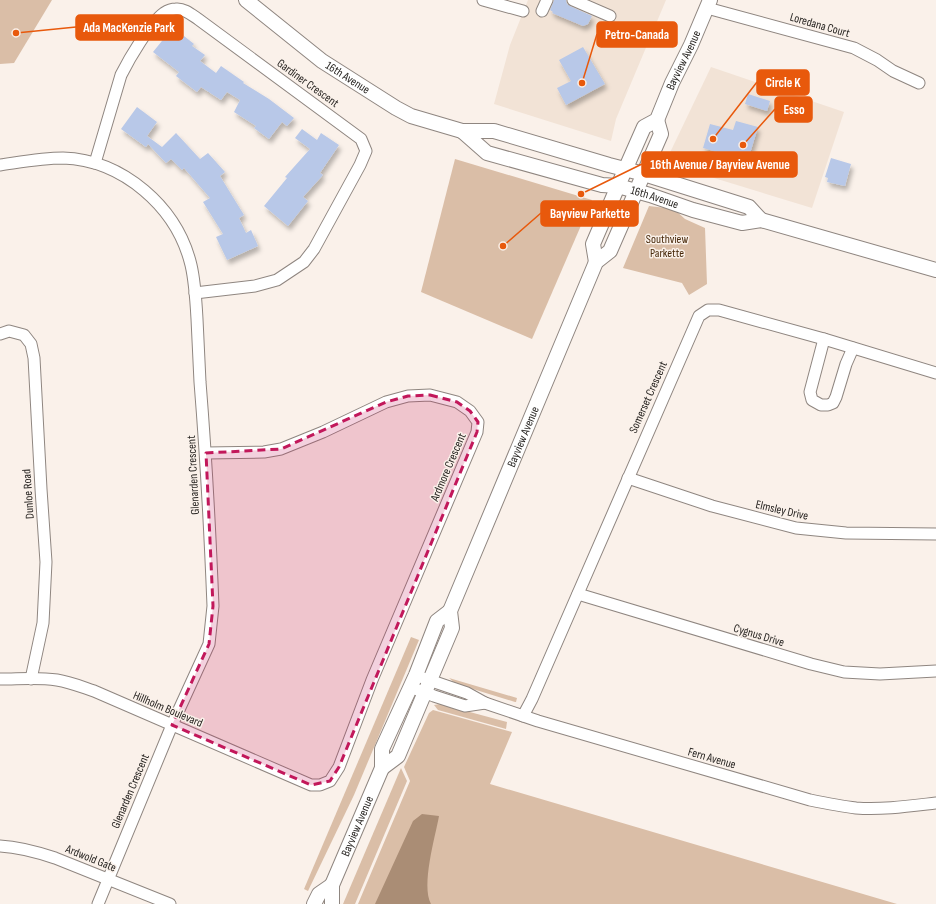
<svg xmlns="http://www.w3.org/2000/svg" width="936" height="904" font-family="'Sofia Sans Condensed',sans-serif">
	<defs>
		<filter id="shadow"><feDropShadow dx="2.5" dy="4.5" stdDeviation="2" flood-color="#0004"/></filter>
	</defs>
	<rect width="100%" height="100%" fill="#faf1ea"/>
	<g fill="#f2e3d6">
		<path d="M528 0H666L616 119 611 141 494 104 510 45Z"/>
		<path d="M711 67 844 112 812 208 665 163Z"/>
	</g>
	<g fill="#dabea7">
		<path d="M0 0H52L14 63 0 64Z"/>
		<path d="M455 159 592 200 532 339 421 292Z"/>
		<path d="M649 206 674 209 685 219 705 228 707 284 689 295 682 283 623 268Z"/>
		<path d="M411 637 419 640 354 795 308 891 304 889Z"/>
		<path d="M449 678 517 698 516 702H515L460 685 456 684Z"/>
		<path d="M440 704 507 722 506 729 438 710 434 705Z"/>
		<path d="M433 710 512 732 490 784 897 904H358L410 781 404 767 429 713Z"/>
		<path d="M401 768 407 781 355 904H343Z"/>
	</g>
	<path fill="#aa8d75" d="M422 814 439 816C435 838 421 885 431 904H375L413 821Z"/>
	<g fill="#b8c8e8" filter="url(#shadow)">
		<path d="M554 0H566L567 4 570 6 592 16 588 24 583 26 552 13 553 12 550 10Z"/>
		<path d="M170 31 180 40 184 36 194 44 192 46 205 55 200 61 216 73 221 66 244 82 243 83 269 99 294 118 287 126 282 122 269 139 254 128 256 126 234 112 240 100 227 92 221 100 201 87 197 92 176 76 179 72 153 52Z"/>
		<path d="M583 47 605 84 566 105 557 88 571 81 559 60Z"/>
		<path d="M748 94 770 101 767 111 745 104Z"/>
		<path d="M137 107 157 122 147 136 162 147 176 133 200 159 208 153 225 172 220 176 244 215 239 218 246 233 251 230 258 246 227 260 216 237 223 234 203 202 210 198 184 168 182 170 171 159 166 163 148 144 146 147 121 129Z"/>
		<path d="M736 121 758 127 745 170 725 165 728 155 703 148 710 124 733 130Z"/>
		<path d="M302 129 317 140 321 133 339 145 320 173 323 175 303 197 308 201 288 226 264 206 287 178 285 177 310 149 295 138Z"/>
		<path d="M831 158 851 164 845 186 827 182 828 178 825 177Z"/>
	</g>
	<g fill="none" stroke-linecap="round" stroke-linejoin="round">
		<g stroke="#8f8680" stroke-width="13">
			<g id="minor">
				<path d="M483 0 523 11"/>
				<path d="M573 0 610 16"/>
				<path d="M707 8 854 48 877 60 893 71 919 83"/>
				<path d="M542 11 547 0"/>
				<path d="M95 163 121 75C129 59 150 23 164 13 167 11 172 9 176 9 184 8 192 15 198 19L361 139 366 151 360 165 314 249 304 262 277 280 255 286 195 293"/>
				<path d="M0 165C21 162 42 158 63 158 123 160 177 207 191 265 195 282 196 301 197 319 198 340 199 361 200 382 206 456 210 531 213 606L209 644 172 725 98 904"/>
				<path d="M0 334 9 331 24 335 31 344 34 358 41 489 46 562 43 623 31 679"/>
				<path d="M824 339 810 392 812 400 821 405H828L833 403 836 397 846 364 853 348"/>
				<path d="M628 478 712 506 796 528 846 533 936 534"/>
				<path d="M578 594 811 664 844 672 880 674 936 671"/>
				<path d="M423 678 467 693 485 703 538 721 810 800C825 803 840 806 856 808 882 810 910 806 936 803"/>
				<path d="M0 679C19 679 38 677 57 680 70 682 82 687 94 691L311 785H320L330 781 339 767 372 680 477 432 478 422 470 411 457 402 430 395 408 396 386 402 323 432 281 449 264 452 206 453"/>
				<path d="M410 687 434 696 465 706 485 703"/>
				<path d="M523 716 532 699 699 316 708 310H719L824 339 936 373"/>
				<path d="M0 846C19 847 37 852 55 858L170 904"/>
			</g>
		</g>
		<g stroke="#8f8680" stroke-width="16">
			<g id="major">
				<path id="s1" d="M246 0 322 61 396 108 411 116 462 131H494L609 165 644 174 749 207 761 220"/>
				<path id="s2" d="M462 131 487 153 602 185 618 186 650 195 693 210 742 223 761 220 936 270"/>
				<path id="s3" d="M596 262 593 244 618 186 644 127 657 120 672 83 691 45 710 0"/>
				<path id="s4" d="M382 768 398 756 452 628 450 611 596 262 610 251 661 134 657 120"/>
				<path d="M314 904 319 894 332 885"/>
				<path id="s5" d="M332 904V885L382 768V749L416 675 437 621 450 611"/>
			</g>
		</g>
		<use href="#minor" stroke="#fff" stroke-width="11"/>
		<use href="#major" stroke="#fff" stroke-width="14"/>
	</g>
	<path fill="#c2185b" fill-opacity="0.2" stroke="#c2185b" stroke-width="3" stroke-dasharray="8 5" stroke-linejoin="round" d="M430 395 457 402 470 411 478 422 477 432 339 767 330 781 311 785 172 725 209 644 213 606 206 453 281 449 386 402 408 396Z"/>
	<g text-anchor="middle" stroke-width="3" stroke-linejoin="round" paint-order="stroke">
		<g font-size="12" fill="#272421" stroke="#faf1ea">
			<text transform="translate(820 25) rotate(16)" y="4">Loredana Court</text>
			<text dy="4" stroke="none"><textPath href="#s3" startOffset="226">Bayview Avenue</textPath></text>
			<text dy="4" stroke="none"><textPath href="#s1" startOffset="128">16th Avenue</textPath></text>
			<text transform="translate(308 83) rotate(36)" y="4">Gardiner Crescent</text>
			<text dy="4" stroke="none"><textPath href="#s2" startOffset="207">16th Avenue</textPath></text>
			<text transform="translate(648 397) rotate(-66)" y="4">Somerset Crescent</text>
			<text dy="4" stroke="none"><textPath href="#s4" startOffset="365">Bayview Avenue</textPath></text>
			<text transform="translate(448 467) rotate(-67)" y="4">Ardmore Crescent</text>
			<text transform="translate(193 475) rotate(-93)" y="4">Glenarden Crescent</text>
			<text transform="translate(28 494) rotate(-94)" y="4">Dunloe Road</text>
			<text transform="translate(782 510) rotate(13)" y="4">Elmsley Drive</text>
			<text transform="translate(759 635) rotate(17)" y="4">Cygnus Drive</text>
			<text transform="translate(168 709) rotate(23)" y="4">Hillholm Boulevard</text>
			<text transform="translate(712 758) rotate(16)" y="4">Fern Avenue</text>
			<text transform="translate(130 791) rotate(-67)" y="4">Glenarden Crescent</text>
			<text dy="4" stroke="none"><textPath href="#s5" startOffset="83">Bayview Avenue</textPath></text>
			<text transform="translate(91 858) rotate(22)" y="4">Ardwold Gate</text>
		</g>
		<g font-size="12" fill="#462708" stroke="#faf1ea">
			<text x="667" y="243">Southview<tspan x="667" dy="14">Parkette</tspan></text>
		</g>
	</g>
	<path fill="none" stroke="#e8590c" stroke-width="1.5" d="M16 33L76 27M582 83L597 34M713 139L757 82M743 145L775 109M581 194L642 164M503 246L541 213"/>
	<g fill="#e8590c" stroke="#faf1ea" stroke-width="1.5">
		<circle cx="16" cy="33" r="4"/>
		<circle cx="582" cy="83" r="4"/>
		<circle cx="713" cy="139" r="4"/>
		<circle cx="743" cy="145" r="4"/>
		<circle cx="581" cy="194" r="4"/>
		<circle cx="503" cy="246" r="4"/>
	</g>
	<g fill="#e8590c" stroke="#e8590c" stroke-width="1.5">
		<rect x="76" y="15" width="107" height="25" rx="4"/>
		<rect x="597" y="22" width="80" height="25" rx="4"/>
		<rect x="757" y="70" width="52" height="25" rx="4"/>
		<rect x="775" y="97" width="37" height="25" rx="4"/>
		<rect x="642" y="152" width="155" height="25" rx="4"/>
		<rect x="541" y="201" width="97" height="25" rx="4"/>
	</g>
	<g font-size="13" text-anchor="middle" font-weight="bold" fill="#fff">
		<text x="129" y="32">Ada MacKenzie Park</text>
		<text x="637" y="39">Petro-Canada</text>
		<text x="783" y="87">Circle K</text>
		<text x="794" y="114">Esso</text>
		<text x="720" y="169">16th Avenue / Bayview Avenue</text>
		<text x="590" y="218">Bayview Parkette</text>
	</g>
</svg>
